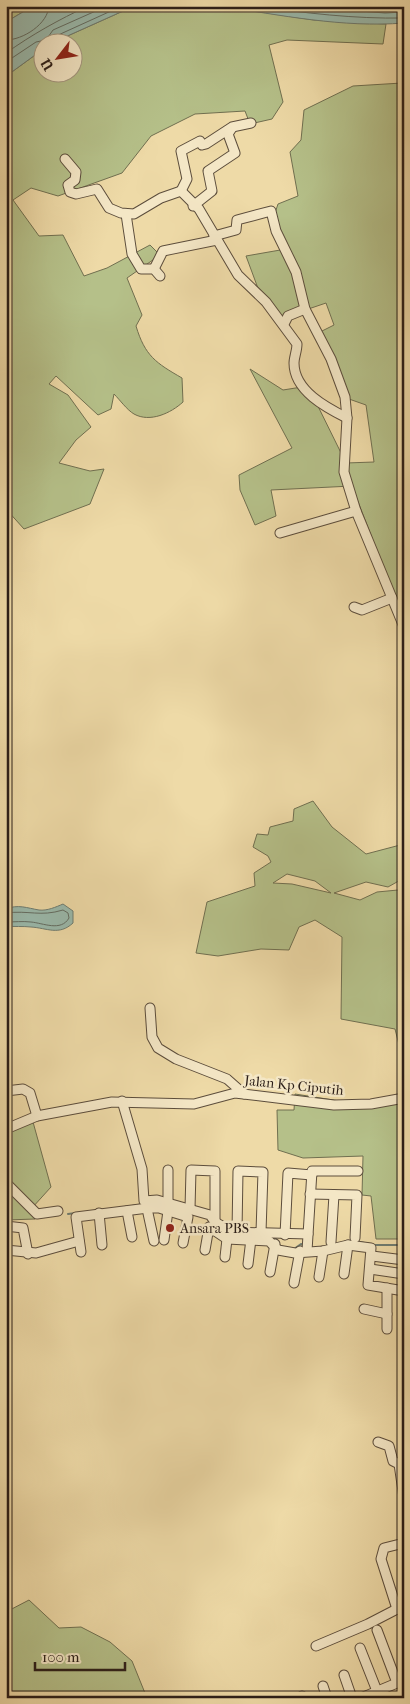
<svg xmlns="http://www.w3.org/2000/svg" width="410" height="1704" font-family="'IM FELL French Canon',serif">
	<rect width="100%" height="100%" fill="#eedaa7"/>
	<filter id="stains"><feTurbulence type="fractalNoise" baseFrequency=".004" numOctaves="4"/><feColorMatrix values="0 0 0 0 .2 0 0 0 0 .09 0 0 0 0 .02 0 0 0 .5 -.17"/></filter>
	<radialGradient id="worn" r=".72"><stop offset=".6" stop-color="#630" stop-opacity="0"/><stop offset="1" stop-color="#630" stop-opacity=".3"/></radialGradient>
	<g fill="#b5c089" stroke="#706f50" fill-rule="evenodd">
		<path d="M6 6H33L6 22Z"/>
		<path d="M220 6 314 20 386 24 383 44 287 40 269 45 283 102 272 119 250 124 245 111 195 114 151 136 122 173 58 196 31 188 13 200 39 236 63 235 84 276 107 268 150 245 160 255 127 278 142 315 136 326C145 356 156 363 182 378L183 402C171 413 150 423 134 414 127 410 120 400 114 394L111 409 98 415 56 376 49 384 68 395 91 427 76 440 59 463 90 471 104 469 90 504 24 529 6 509V79L9 74 42 50V72H72V42H54L132 7Z"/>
		<path d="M402 83 404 84V621L352 486 271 490 276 516 255 525 240 490 239 475 292 448 250 369 283 390 308 386 346 463 374 462 366 405 349 399 320 332 334 325 326 303 276 320 259 291 246 256 286 249 274 216 278 204 298 196 290 152 301 140 304 110 353 86Z"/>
		<path d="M313 801 332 827 366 854 404 844V878L388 887 366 882 334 893 360 900 377 892 398 890 404 905V1065L395 1029 341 1019 342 937 315 920 299 927 289 950 261 949 218 956 196 953 207 902 255 886 254 873 271 862 268 856 253 847 257 834 268 835 270 827 293 821 294 809ZM287 874 315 881 331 893 292 884 273 883Z"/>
		<path d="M295 1094 359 1104 404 1096V1239H376L371 1196 362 1195 363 1156 303 1158 278 1150 277 1110H294Z"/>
		<path d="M33 1122 51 1187 32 1208 35 1219 6 1220V1129Z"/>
		<path d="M29 1600 59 1628 81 1627 110 1642 132 1661 147 1698H6V1612Z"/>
	</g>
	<g fill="#9abaad" stroke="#6e7c71">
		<path d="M33 6H171L132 7 54 42H42V50L9 74 6 79V22Z"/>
		<path d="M220 6H404V23C343 28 280 15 220 6Z"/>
		<path d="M63 904 73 911V923C59 936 47 928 31 927 23 926 14 927 6 926V909C18 904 27 908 39 910 47 911 56 907 63 904Z"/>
	</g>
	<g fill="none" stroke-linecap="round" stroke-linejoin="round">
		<g stroke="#626c62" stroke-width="1">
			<path d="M255 6C305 13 354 19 404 18"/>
			<path d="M299 6 385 13 404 12"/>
			<path d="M6 40C23 40 48 24 49 6"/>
			<path d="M53 42 56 36 122 6"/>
			<path d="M6 53C33 34 58 20 88 6"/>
			<path d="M6 62 36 42 46 40 53 30 107 6"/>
			<path d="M6 913C29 910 40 917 63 910L68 913 69 918C61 932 43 923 31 922 23 921 14 922 6 922"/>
		</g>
		<g stroke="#6e7c71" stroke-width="2">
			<path d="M132 1206 143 1204"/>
			<path d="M68 1214 76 1213"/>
			<path d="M272 1238 276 1239 280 1246"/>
			<path d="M340 1243 354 1241 375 1245H404"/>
			<path d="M294 1249 301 1244 305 1246"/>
		</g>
		<g stroke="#5c4d3c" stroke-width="11">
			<g id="minor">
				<path d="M65 159 76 172 75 180 68 185 70 192 76 194 97 189 109 208 121 213 134 214 161 198 181 191 199 209 238 275 266 302 297 344C297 351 294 357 294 363 294 391 327 408 347 418"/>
				<path d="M181 191 187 179 181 151 200 141 202 145 206 144 232 127 251 123"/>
				<path d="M193 206 212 191 208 171 235 153 228 134 232 128"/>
				<path d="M126 214 132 254 141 269H154L160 276"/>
				<path d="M214 236 236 230 237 220 271 211 276 231 296 272 305 309 331 359 345 397 347 418 344 472 356 511 404 627"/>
				<path d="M154 269 163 251 217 240"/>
				<path d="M284 324 288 316 305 309"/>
				<path d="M280 533 356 511"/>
				<path d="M354 607 362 610 392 598"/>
				<path d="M150 1008 152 1037 158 1048 176 1059 227 1079 244 1094"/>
				<path d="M6 1091 23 1089 30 1093 37 1116"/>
				<path d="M122 1101 142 1169 144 1201 157 1200 210 1215 215 1222 232 1232 308 1234"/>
				<path d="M6 1129 37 1116 112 1102 194 1104 235 1093 334 1105 371 1104 404 1098"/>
				<path d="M6 1183 37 1214 58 1211"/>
				<path d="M310 1194 357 1195 355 1238"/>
				<path d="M168 1203V1170"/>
				<path d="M146 1204 154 1241"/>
				<path d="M190 1209 191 1170 215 1171V1222"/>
				<path d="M127 1211 132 1237"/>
				<path d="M99 1213 102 1245"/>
				<path d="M6 1226 23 1228 28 1254"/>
				<path d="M237 1232 238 1171 263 1172 261 1232"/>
				<path d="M285 1235 288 1173 312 1175"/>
				<path d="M164 1240 168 1211"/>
				<path d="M331 1242 334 1195"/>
				<path d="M6 1250 36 1253 79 1241"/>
				<path d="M205 1250 209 1227 227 1239 269 1241 278 1250 295 1253 323 1251 348 1245 371 1248 368 1285 404 1291"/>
				<path d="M307 1251 312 1171H358"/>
				<path d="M81 1252 76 1217 148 1208H159L188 1217 183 1243"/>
				<path d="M372 1256 404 1260"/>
				<path d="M225 1257 227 1239"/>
				<path d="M248 1264 251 1239"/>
				<path d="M370 1269 404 1274"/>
				<path d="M270 1272 275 1244"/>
				<path d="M344 1274 348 1245"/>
				<path d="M319 1277 323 1251"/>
				<path d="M294 1283 300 1251"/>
				<path d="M364 1309 387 1314"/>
				<path d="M387 1329V1288"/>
				<path d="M378 1442 389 1446 393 1461 399 1464 404 1498"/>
				<path d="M397 1609 381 1559 384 1548 404 1543"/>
				<path d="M316 1646 368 1624 397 1609 404 1610"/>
				<path d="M360 1648 377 1691"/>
				<path d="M344 1675 352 1698"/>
				<path d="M323 1686 327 1698"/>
				<path d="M302 1696V1698"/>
				<path d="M361 1698 397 1683 377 1630"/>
			</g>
		</g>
		<use href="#minor" stroke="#f4e7c6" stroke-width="9"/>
	</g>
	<circle fill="#8f2418" stroke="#f4e7c6" stroke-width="2" cx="170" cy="1228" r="5"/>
	<g text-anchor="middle" stroke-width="5" stroke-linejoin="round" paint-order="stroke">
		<g font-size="14" fill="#2b1e18" stroke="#f4e7c6">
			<text transform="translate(294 1085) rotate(6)" y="5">Jalan Kp Ciputih</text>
		</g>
		<g font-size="14" fill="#2b1e18" stroke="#f4e7c6" text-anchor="start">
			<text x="180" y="1233">Ansara PBS</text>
		</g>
	</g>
	<rect width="410" height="1704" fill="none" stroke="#eedaa7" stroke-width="25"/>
	<rect x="8" y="8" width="395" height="1689" fill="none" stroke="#2b1e18" stroke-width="2.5"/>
	<rect x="12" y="12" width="385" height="1679" fill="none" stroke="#2b1e18"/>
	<g transform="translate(58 58) rotate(239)"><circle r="24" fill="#f4e7c6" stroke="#a49780"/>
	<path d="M0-4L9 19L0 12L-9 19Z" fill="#8f2418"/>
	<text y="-8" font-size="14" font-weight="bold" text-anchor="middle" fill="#2b1e18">U</text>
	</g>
	<path d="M35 1662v8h90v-8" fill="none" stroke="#2b1e18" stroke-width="2.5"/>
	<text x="42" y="1662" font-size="15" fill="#2b1e18" stroke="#f4e7c6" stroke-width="4" paint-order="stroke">100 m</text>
	<rect width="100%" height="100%" filter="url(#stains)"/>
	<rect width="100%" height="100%" fill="url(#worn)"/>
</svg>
